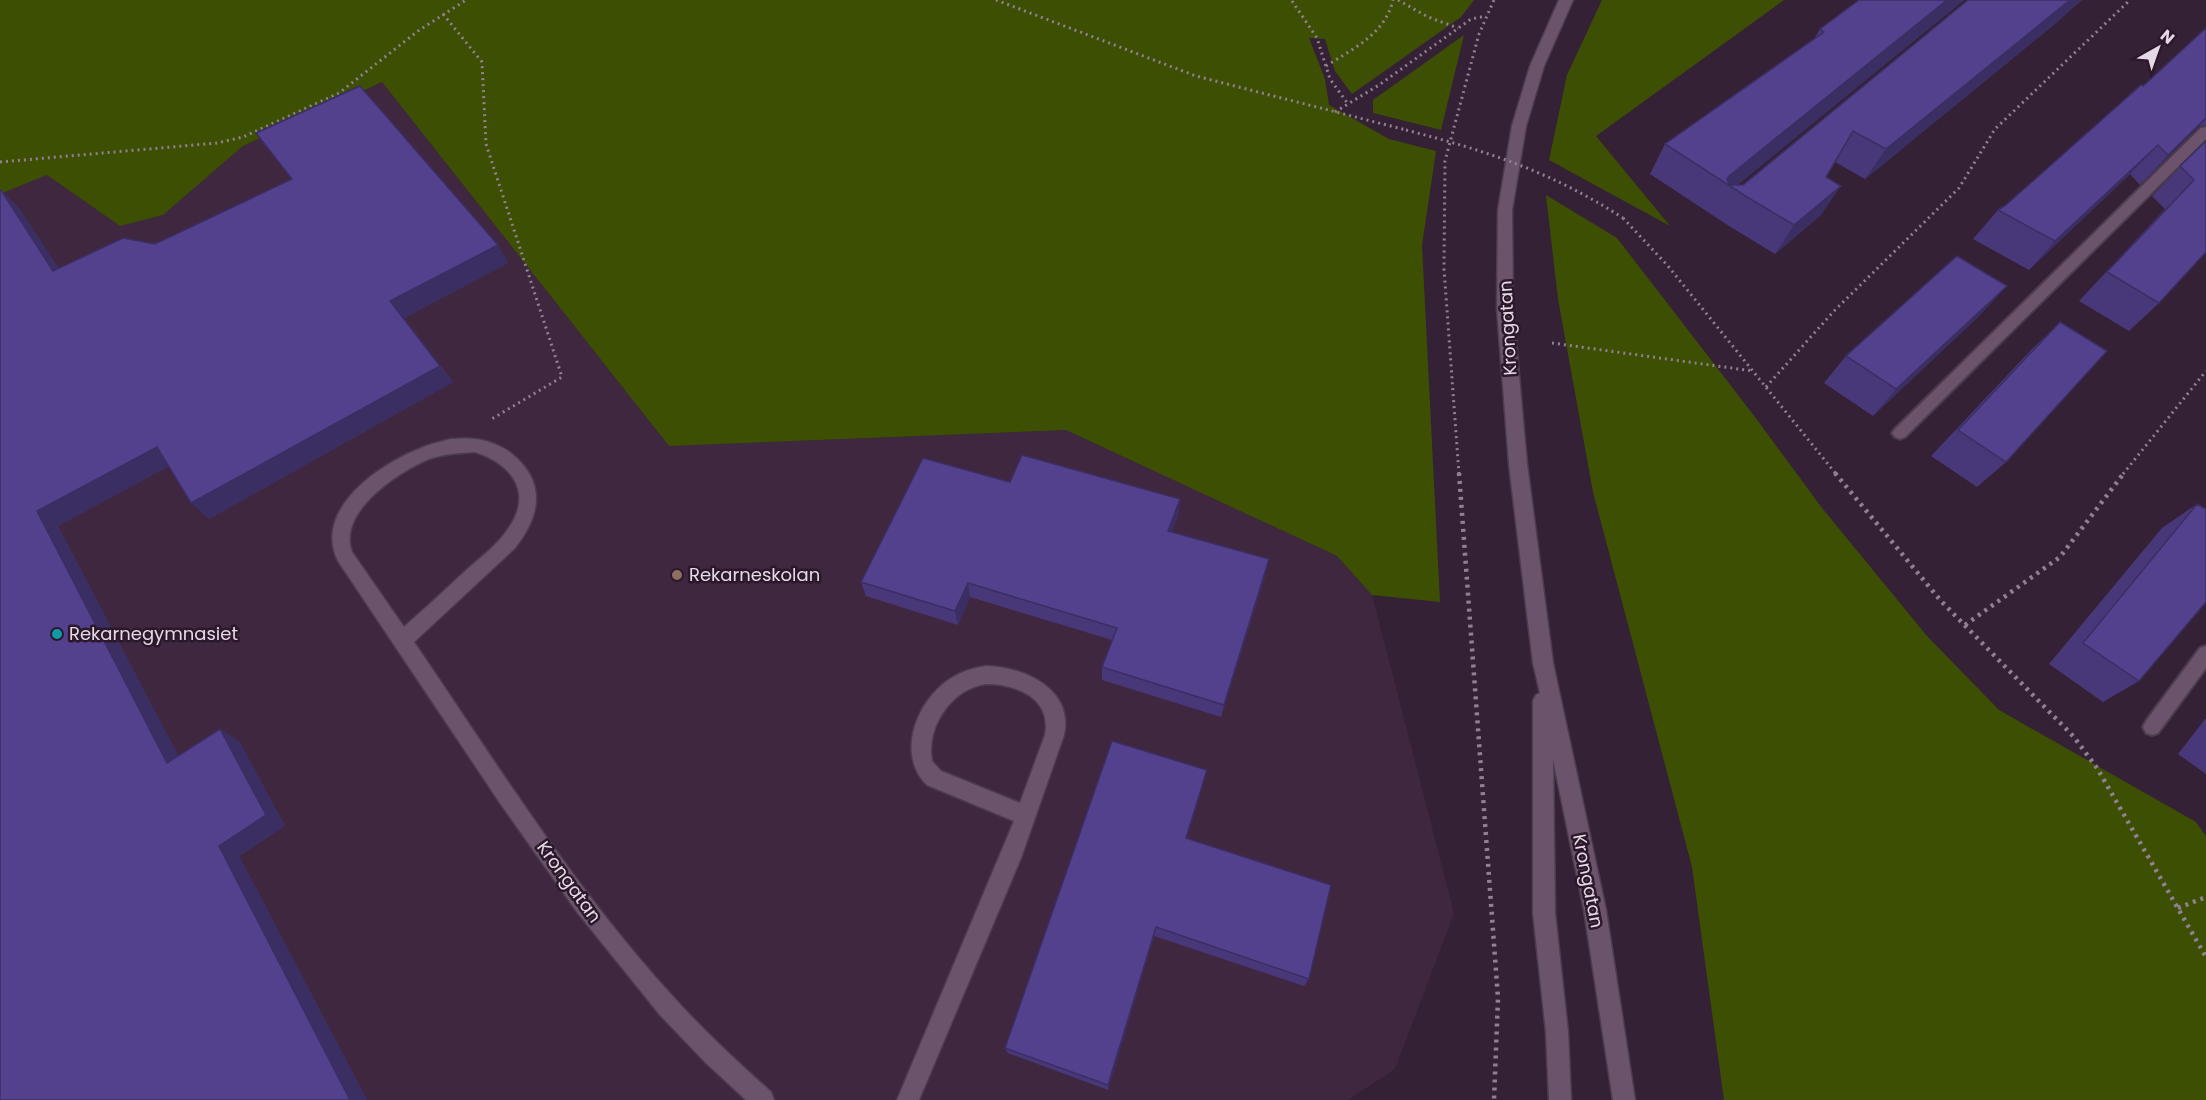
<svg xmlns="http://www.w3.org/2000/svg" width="2206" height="1100" font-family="Poppins,sans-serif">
	<rect width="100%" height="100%" fill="#352135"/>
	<path fill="#402740" d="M382 82 669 446 1066 430 1337 556 1372 595 1454 913 1395 1069 1348 1100H0V194L47 175 120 226 163 215 243 146Z"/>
	<g fill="#3d4f03">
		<path d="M0 0H1474L1461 17 1352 94 1335 71 1325 39 1309 38 1325 79 1329 105 1389 139 1436 151 1422 245 1440 602 1372 595 1337 556 1066 430 669 446 382 82 243 146 163 215 120 226 47 175 0 194Z"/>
		<path d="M1602 0H1784L1596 136 1670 226 1549 160 1567 75Z"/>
		<path d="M1464 35 1441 130 1373 113V100Z"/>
		<path d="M1546 195 1617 238 1755 417 1822 508 1927 636 1999 710 2196 822 2206 836V1100H1724L1692 867 1593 492 1558 299Z"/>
	</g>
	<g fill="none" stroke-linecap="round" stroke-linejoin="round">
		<g stroke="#4c3c4d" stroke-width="4">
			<g id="lane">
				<path d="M2206 127V139L1905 437 1900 439 1895 437 1892 433 1895 429 2201 128Z"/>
				<path d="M2206 646V668L2158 733 2152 735 2146 733 2143 727 2146 721 2200 648Z"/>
			</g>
		</g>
		<g stroke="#4c3c4d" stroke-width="3">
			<g id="street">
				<path d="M451 439C458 439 466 438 474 439 487 440 502 446 512 454 547 483 540 516 515 548L414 642C497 764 576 892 677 1001 706 1033 738 1062 771 1092L774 1100H746L706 1063 660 1015 577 912 500 803 338 561C313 510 378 465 419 449 429 444 440 442 451 439ZM475 452C512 464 534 493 508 529 496 547 478 559 462 574 443 592 423 610 404 627L352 552C337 512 398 472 429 459 444 454 459 453 475 452Z"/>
				<path d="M986 666C1024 667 1074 689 1064 735L1021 858 919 1100H897L1014 821 927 785C894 753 919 695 955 676 965 670 975 668 986 666ZM986 684C1016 684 1052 698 1045 735L1020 803 941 771 932 761C926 727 951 689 986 684Z"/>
			</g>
		</g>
		<g stroke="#4c3c4d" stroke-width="3">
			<path id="secondary" d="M1559 0H1573L1544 66 1526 126 1512 210 1513 309 1527 464 1553 663 1606 910 1635 1100H1613L1584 910 1553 759 1555 913 1568 1032 1571 1100H1549L1546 1032 1533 913V701L1536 695 1540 693 1533 663 1509 464 1497 309 1498 210 1512 126 1530 66Z"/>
		</g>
		<g stroke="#908090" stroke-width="3" stroke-dasharray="2 4" stroke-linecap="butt">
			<path d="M996 0 1196 76 1406 130"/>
			<path d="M1398 0 1428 17 1458 28"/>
			<path d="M1292 1 1317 38 1330 79 1348 104"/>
			<path d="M443 14 482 62 486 144 562 377 490 420"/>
			<path d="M1326 66C1354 48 1385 34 1393 0"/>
			<path d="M1335 112 1379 85 1471 19 1486 16"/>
			<path d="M0 162 217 143 243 137 339 93 418 31 466 0"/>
			<path d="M1623 218 1668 266 1836 474"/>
			<path d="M1552 343 1753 371"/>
			<path d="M1766 387 1834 311 1959 188 1995 129 2130 0"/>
			<path d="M1459 474 1444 269 1445 161 1479 34 1494 0"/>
			<path d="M2123 474 2206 371"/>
		</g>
		<g stroke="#908090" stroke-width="4.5" stroke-dasharray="3 5" stroke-linecap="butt">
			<path d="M1459 473 1498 998 1494 1100"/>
			<path d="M1835 473 1941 601 2074 737 2097 768 2206 957"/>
			<path d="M1965 625 2060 557 2124 473"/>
			<path d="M2178 908 2206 897"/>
		</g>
		<use href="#lane" fill="#6b546b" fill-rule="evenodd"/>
		<use href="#street" fill="#6b546b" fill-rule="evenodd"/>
		<use href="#secondary" fill="#6b546b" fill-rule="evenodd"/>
		<path stroke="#908090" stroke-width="3" stroke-dasharray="2 4" stroke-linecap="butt" d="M1406 130C1487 151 1552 172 1623 218"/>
	</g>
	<g fill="#483879">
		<path d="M1859 0H1964L1737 185H1743L1968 0H2082L2050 28 1865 179 1835 162 1826 177 1821 215 1775 254 1729 226 1650 174 1665 144 1814 39 1820 29Z"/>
		<path d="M2206 28V125L2199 126 2140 185 2130 174 2029 270 1973 239 1998 210 2006 205 2143 86Z"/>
		<path d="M256 133 508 263 404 318 453 382 209 519 169 466 58 526 178 756 239 741 285 826 239 856 367 1100H0L19 208 59 269 155 244 291 179Z"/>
		<path d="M2206 141 2159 303 2129 331 2079 301 2165 209 2152 196Z"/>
		<path d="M1981 314 1873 416 1824 383 1846 356Z"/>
		<path d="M2060 322 2006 462 1977 487 1931 456 2032 349Z"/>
		<path d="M1010 482 1180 499 1178 515 1172 532 1266 573 1221 717 1102 680V667L1112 640 970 597 958 625 866 596 861 582Z"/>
		<path d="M2197 504 2139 681 2103 702 2049 664 2162 528Z"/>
		<path d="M2206 718V774L2178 754Z"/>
		<path d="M1204 781 1187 838 1309 979 1304 986 1154 936 1108 1090 1008 1053 1005 1048Z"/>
	</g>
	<g fill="#3b2e63">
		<path d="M1947 0H1964L1734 188 1725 183 1729 176Z"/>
		<path d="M2070 0H2082L2050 28 1865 179 1886 149Z"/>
		<path d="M2206 118V119L2140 185 2168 155Z"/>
		<path d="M2158 145 2130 174 2029 270 2055 241Z"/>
		<path d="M1841 186 1821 215 1775 254 1794 225Z"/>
		<path d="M1 190 19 208 72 289 53 271Z"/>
		<path d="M498 245 508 263 403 319 390 301Z"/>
		<path d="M2007 286 1981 314 1873 416 1896 389Z"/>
		<path d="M440 366 453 382 209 519 191 503Z"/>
		<path d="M157 447 175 463 58 526 188 774 167 763 37 511Z"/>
		<path d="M1180 499 1178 515 1167 546 1168 531Z"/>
		<path d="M1269 559 1266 573 1221 717 1224 705Z"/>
		<path d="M968 583 970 597 958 625 955 611Z"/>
		<path d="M220 729 239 741 285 826 239 856 367 1100H350L219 846Z"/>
		<path d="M1207 770 1204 781 1184 848 1186 838Z"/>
		<path d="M1156 927 1154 936 1108 1090V1085Z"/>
	</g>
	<g fill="#54418d" stroke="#3b2e63" stroke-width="1.5">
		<path d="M1859 0H1947L1729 176 1727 179 1729 185H1743L1968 0H2070L1886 149 1853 131 1826 177 1841 186 1794 225 1747 197 1665 144 1824 32 1820 29Z"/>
		<path d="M2206 28V118L2168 155 2158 145 2055 241 1998 210 2006 205 2141 85 2143 86Z"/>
		<path d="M360 86 498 245 390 301 440 366 191 503 157 447 37 511 167 763 220 729 266 815 219 846 350 1100H0V191L1 190 53 271 123 238 155 244 292 179 256 133Z"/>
		<path d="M2206 141V252L2159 303 2107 272 2194 180 2180 166Z"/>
		<path d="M1957 256 2007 286 1896 389 1846 356Z"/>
		<path d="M2060 322 2107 351 2006 462 1958 430Z"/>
		<path d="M1022 455 1180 499 1168 531 1269 559 1224 705 1102 667 1117 628 968 583 955 611 861 582 923 458 1010 482Z"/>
		<path d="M2197 504 2206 509V602L2139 681 2083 643Z"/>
		<path d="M1112 741 1207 770 1186 838 1331 885 1309 979 1156 927 1108 1085 1005 1048Z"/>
	</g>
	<circle fill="#8d6e63" stroke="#2b182b" stroke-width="2" cx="677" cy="575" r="6"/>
	<circle fill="#0f9aa8" stroke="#2b182b" stroke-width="2" cx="57" cy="634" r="6"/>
	<g text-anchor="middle" stroke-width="5" stroke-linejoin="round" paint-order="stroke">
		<g font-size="18" fill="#e6d9e6" stroke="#2b182b">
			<text transform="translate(1508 328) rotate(-93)" y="6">Krongatan</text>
			<text transform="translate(1588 881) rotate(79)" y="6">Krongatan</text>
			<text transform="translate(569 882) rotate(54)" y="6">Krongatan</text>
		</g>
		<g font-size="18" fill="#e6d9e6" stroke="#2b182b" text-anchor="start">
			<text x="689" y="581">Rekarneskolan</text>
			<text x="69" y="640">Rekarnegymnasiet</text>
		</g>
	</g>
	<g transform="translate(2158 48) rotate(40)" stroke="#2b182b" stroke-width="4.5" paint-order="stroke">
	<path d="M0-4.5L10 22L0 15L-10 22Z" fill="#e6d9e6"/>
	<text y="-9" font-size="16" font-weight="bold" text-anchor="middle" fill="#e6d9e6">N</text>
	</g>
</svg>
